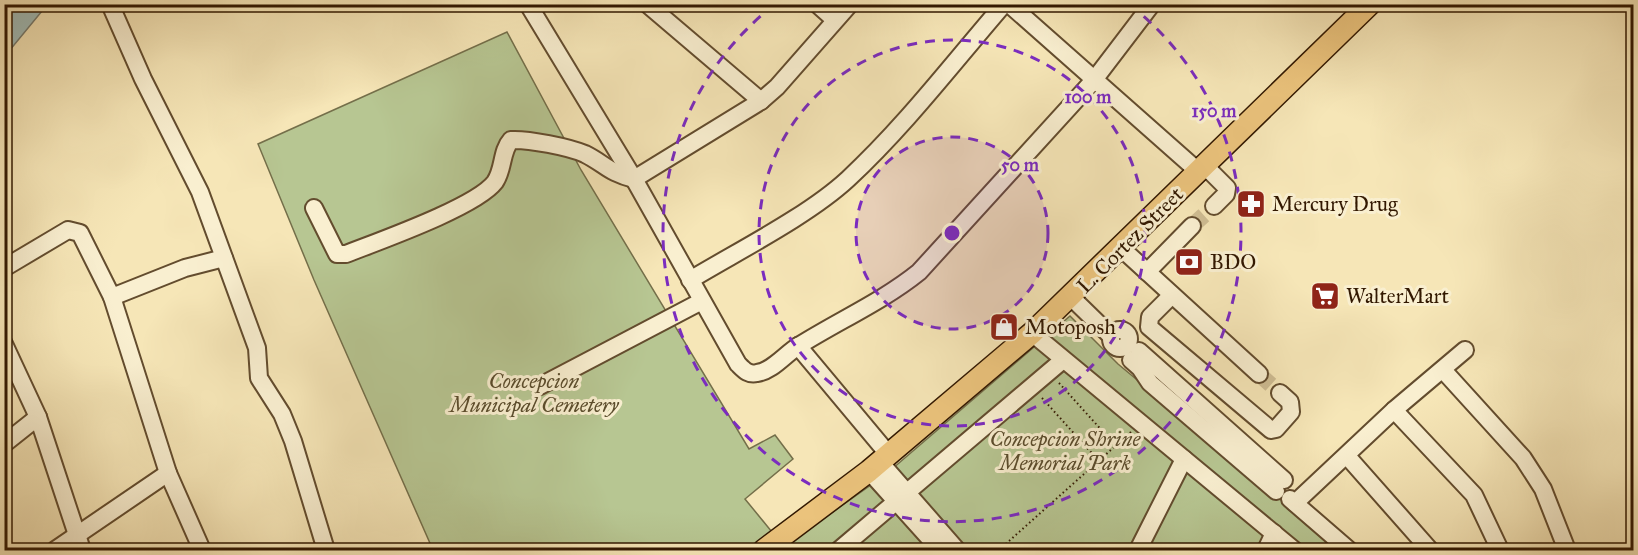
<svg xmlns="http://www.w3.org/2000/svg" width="1638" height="555" font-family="'IM FELL Great Primer',serif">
	<rect width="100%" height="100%" fill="#f6e6b7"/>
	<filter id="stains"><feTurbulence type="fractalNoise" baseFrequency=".00333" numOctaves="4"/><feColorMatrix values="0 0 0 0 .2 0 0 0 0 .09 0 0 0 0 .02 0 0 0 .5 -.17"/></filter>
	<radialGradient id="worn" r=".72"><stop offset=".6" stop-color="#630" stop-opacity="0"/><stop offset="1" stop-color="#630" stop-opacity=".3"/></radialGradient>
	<g fill="#b7c692" stroke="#746f4a" stroke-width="1.5">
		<path d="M507 32 581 170 749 449 775 435 793 459 745 499 772 532 746 550H433L314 280 258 144Z"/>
		<path d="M1070 316 1118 364 1342 550H779L885 475Z"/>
	</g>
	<path fill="#a1bdb9" stroke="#757b6f" stroke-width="1.5" d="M5 4 47 5 5 56 4 5Z"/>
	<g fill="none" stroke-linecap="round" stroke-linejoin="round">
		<g stroke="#cfbd93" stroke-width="16" stroke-dasharray="16 8" stroke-linecap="butt">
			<path d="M1192 226 1214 206"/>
			<path d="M1259 374 1280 393"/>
		</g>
		<g stroke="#634c2e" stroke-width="20">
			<g id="minor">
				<path d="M110 4 143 79 200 192 257 348 259 378 282 414 293 441 326 550"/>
				<path d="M528 4 634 179 738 364C744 370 748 375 757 373 773 371 786 353 800 345 840 320 883 301 919 272L1094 80 1152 4"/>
				<path d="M647 4 761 101"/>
				<path d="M817 4 835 20"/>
				<path d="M1009 4 1199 172"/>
				<path d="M1205 166 1227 188 1226 194 1214 206"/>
				<path d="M314 208 337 254H346C379 241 476 207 495 182 504 169 501 151 511 140 528 139 569 147 585 154 605 164 609 173 634 179L761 101 777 87 850 4"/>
				<path d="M1120 247 1259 374"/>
				<path d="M4 268 68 230 80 233 112 297 168 473 202 550"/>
				<path d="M1147 272 1192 226"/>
				<path d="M690 280C738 251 808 216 848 179 905 126 953 63 1004 4"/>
				<path d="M1172 295 1150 317 1149 327 1271 430 1276 429 1291 412 1290 402 1280 393"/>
				<path d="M112 297 185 268 224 258"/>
				<path d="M1071 297 1111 336"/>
				<circle cx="1120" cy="339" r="9"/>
				<path d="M1032 333 1294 550"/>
				<path d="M4 344 38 417 82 550"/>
				<path d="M798 346 889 455"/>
				<path d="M1139 351 1284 480"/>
				<path d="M1131 360 1140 368 1150 383 1276 491"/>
				<path d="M1443 370 1523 458 1543 489 1567 550"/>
				<path d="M540 386 702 301"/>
				<path d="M1394 410 1474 495 1500 550"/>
				<path d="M4 444 38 417"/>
				<path d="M1347 456 1430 550"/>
				<path d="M880 462 957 550"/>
				<path d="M869 471 940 550"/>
				<path d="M1290 499 1349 550"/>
				<path d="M1295 503 1394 410 1465 350"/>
				<path d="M55 550 168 473"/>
				<path d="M839 550 1063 360"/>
				<path d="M1138 550 1184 459"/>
				<path d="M1266 550 1274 533"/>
			</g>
		</g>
		<g stroke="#321801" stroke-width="24">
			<path id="major" d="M764 550 869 471 1032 333 1370 4"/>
		</g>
		<g stroke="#321801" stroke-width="2" stroke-dasharray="1.5 3" stroke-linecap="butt">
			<path d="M1059 383 1115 445"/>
			<path d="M1042 398 1098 460"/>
			<path d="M999 550 1131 432"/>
		</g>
		<use href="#minor" stroke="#f9efd0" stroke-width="16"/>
		<use href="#major" stroke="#ebc37c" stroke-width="21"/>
	</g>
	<circle cx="952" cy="233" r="96" fill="#7b2cbf" fill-opacity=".12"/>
	<g fill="none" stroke="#7b2cbf" stroke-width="3" stroke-dasharray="10 8">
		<circle cx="952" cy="233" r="96"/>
		<circle cx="952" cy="233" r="193"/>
		<path d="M1130 5A289 289 0 1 1 774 5"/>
	</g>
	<defs>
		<g id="pharmacy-square" transform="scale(1.5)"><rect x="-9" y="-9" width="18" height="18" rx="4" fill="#8f2418" stroke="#f9efd0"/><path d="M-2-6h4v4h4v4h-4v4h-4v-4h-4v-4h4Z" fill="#fff"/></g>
		<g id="bank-square" transform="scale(1.5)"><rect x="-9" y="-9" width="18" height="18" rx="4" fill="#8f2418" stroke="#f9efd0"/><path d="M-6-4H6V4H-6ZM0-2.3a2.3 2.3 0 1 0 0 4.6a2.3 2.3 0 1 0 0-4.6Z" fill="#fff"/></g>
		<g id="supermarket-square" transform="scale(1.5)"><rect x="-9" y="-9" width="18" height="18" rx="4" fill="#8f2418" stroke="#f9efd0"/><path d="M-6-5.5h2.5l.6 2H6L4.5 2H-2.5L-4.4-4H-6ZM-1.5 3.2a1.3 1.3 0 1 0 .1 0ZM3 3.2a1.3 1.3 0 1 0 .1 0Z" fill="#fff"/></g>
		<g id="shop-square" transform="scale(1.5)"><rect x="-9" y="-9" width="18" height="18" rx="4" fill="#8f2418" stroke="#f9efd0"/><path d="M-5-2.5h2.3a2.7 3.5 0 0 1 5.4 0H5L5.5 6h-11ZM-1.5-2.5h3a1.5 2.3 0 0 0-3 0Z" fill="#fff"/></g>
	</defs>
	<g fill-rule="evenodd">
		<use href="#pharmacy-square" x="1251" y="204"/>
		<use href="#bank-square" x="1189" y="262"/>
		<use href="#supermarket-square" x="1325" y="296"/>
		<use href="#shop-square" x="1004" y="327"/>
	</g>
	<g text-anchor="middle" stroke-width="6" stroke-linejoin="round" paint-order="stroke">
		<g font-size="21" fill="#321801" stroke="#f9efd0" text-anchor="start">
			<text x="1272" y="211">Mercury Drug</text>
			<text x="1210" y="269">BDO</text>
			<text x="1346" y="303">WalterMart</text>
			<text x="1025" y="334">Motoposh</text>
		</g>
		<g font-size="21" fill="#321801" stroke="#f9efd0">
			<text transform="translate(1130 240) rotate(-45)" y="7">L. Cortez Street</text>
		</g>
		<g font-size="21" font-style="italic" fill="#5a4c2c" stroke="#f9efd0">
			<text x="534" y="388">Concepcion<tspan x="534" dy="24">Municipal Cemetery</tspan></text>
			<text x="1065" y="446">Concepcion Shrine<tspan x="1065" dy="24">Memorial Park</tspan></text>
		</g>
	</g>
	<circle cx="952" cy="233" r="9" fill="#7b2cbf" stroke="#f9efd0" stroke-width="3"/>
	<g font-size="18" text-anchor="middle" font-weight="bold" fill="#7b2cbf" stroke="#f9efd0" stroke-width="6" stroke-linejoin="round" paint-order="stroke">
		<text x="1088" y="103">100 m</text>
		<text x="1214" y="117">150 m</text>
		<text x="1020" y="171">50 m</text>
	</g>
	<rect width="1638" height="555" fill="none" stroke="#f6e6b7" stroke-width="24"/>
	<rect x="6" y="6" width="1626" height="543" fill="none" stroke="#321801" stroke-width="3"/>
	<rect x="12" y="12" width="1614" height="531" fill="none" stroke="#321801" stroke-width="1.5"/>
	<rect width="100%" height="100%" filter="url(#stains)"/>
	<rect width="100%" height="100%" fill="url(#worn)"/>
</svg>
